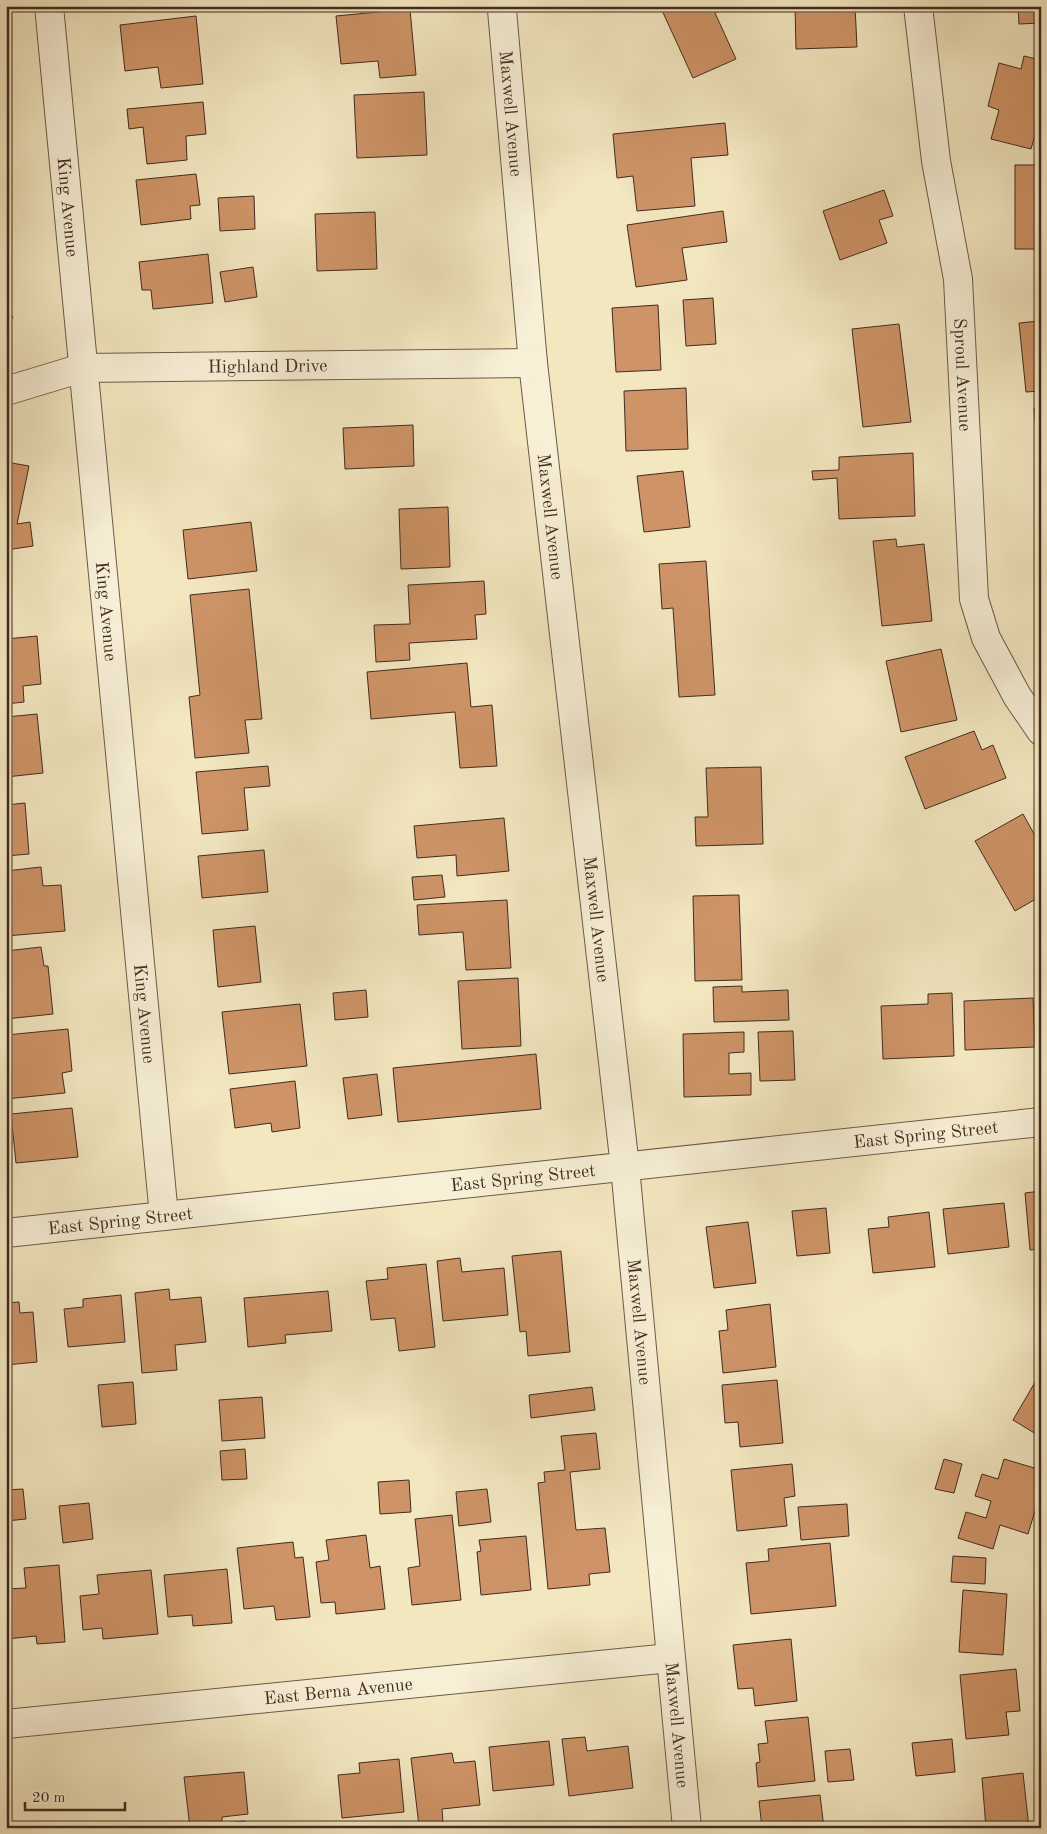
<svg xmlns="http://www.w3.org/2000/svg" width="1047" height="1834" font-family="'Old Standard TT',serif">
	<rect width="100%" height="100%" fill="#f3e7c0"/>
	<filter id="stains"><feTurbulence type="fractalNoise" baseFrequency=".004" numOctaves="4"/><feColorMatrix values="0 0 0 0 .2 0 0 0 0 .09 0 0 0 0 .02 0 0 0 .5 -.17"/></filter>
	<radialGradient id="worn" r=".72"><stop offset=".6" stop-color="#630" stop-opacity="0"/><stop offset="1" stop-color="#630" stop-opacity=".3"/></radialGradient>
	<g fill="#ce9467" stroke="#422b21">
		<path d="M660 6H718L720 11 715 13 736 59 693 78Z"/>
		<path d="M795 6H855L857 47 796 49Z"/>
		<path d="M1018 6H1041V23L1019 24Z"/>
		<path d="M410 9 416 75 380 78 378 61 341 64 336 16Z"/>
		<path d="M196 16 203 84 161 88 158 67 125 71 120 25Z"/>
		<path d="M1024 56 1041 60V114L1031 149 991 139 999 110 988 106 999 63 1021 69Z"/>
		<path d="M424 92 427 155 357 158 354 95Z"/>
		<path d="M203 102 206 134 186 136 187 160 147 164 143 127 129 129 127 109Z"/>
		<path d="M725 123 728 155 691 158 695 206 637 211 633 176 617 178 613 134Z"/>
		<rect x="1015" y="165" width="26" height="84"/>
		<path d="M196 174 200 205 190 206 191 219 141 225 136 180Z"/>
		<path d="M884 190 893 216 879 220 887 243 840 260 823 211Z"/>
		<path d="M254 196 255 229 220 231 218 198Z"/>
		<path d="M723 211 727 242 682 248 687 280 636 287 627 225Z"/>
		<path d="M375 212 377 269 317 271 315 214Z"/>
		<path d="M208 254 213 303 153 309 151 290H142L139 262Z"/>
		<path d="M253 267 257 297 225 302 220 272Z"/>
		<path d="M713 298 716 344 686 346 683 300Z"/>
		<path d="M6 301 13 318 6 320Z"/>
		<path d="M658 305 661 370 616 372 612 308Z"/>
		<path d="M1041 306V391L1026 392 1019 323 1039 321 1037 307Z"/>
		<path d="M899 324 911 422 863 427 852 329Z"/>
		<path d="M686 388 688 449 626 451 624 391Z"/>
		<path d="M1034 408H1041V457H1038Z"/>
		<path d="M413 425 414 466 345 469 343 428Z"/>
		<path d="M913 453 915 516 839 519 837 478 813 480 812 471 839 470V457Z"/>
		<path d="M6 462 29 466 17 524 30 522 33 546 6 550Z"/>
		<path d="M683 471 690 527 644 532 637 476Z"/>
		<path d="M448 507 450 567 401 569 399 509Z"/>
		<path d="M251 522 257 571 188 579 183 530Z"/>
		<path d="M896 539 897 547 924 544 932 621 882 626 873 541Z"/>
		<path d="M706 561 715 695 679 697 673 608 662 609 659 564Z"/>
		<path d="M484 581 486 614 475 615 477 639 409 643 410 660 376 662 374 625 410 624 408 585Z"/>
		<path d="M249 589 262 719 245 720 249 753 195 758 189 697 200 695 190 595Z"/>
		<path d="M37 636 41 684 23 686 24 702 6 704V639Z"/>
		<path d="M941 649 957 720 901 732 886 661Z"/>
		<path d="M467 663 471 707 492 705 497 766 460 768 455 712 371 719 367 672Z"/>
		<path d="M37 714 43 773 6 777V717Z"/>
		<path d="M974 731 982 750 993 745 1006 778 925 809 905 757Z"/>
		<path d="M268 766 270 786 244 788 248 830 202 834 196 772Z"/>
		<path d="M761 767 763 844 696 846 695 817H708L706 768Z"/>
		<path d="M25 803 29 854 6 856V805Z"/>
		<path d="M1023 814 1038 841 1041 839V896L1015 911 975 841Z"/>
		<path d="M504 818 509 871 457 876 456 855 417 858 414 826Z"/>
		<path d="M264 850 268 892 202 898 198 856Z"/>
		<path d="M41 867 43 886 61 885 65 931 6 936V871Z"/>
		<path d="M442 875 445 897 414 900 412 877Z"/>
		<path d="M739 895 742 980 695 981 693 896Z"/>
		<path d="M507 900 511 968 466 970 463 932 419 935 417 905Z"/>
		<path d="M255 926 261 982 218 987 213 930Z"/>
		<path d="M41 947 44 966H48L53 1014 6 1019V951Z"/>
		<path d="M518 978 521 1046 462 1049 458 981Z"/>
		<path d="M742 986V992L788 990 789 1020 714 1022 713 987Z"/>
		<path d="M366 990 368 1017 335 1020 333 993Z"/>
		<path d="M952 993 954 1056 883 1059 881 1006 928 1004V994Z"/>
		<path d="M1033 998 1035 1047 965 1050 964 1001Z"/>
		<path d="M300 1004 307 1066 229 1074 222 1012Z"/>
		<path d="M68 1029 72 1071 62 1073 65 1093 6 1099V1035Z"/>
		<path d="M793 1031 795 1080 760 1081 758 1032Z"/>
		<path d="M744 1032V1052L729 1053V1074L751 1073V1095L684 1097 683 1034Z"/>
		<path d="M536 1054 541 1109 398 1122 393 1068Z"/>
		<path d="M377 1074 382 1115 348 1119 343 1078Z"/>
		<path d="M295 1081 300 1128 272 1132 271 1123 235 1128 230 1089Z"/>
		<path d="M72 1108 78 1157 16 1163 11 1114Z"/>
		<path d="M1041 1191V1249L1030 1250 1025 1193Z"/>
		<path d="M1004 1203 1009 1247 948 1254 943 1209Z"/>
		<path d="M826 1208 830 1253 797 1256 792 1211Z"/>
		<path d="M929 1212 935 1267 873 1273 868 1229 889 1227 888 1217Z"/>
		<path d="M748 1222 756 1283 714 1288 706 1227Z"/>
		<path d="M561 1251 570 1352 528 1356 526 1331 520 1332 512 1256Z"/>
		<path d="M460 1258 462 1272 504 1268 508 1315 443 1321 437 1261Z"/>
		<path d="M426 1264 435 1347 399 1351 395 1318 371 1320 366 1281 388 1279 387 1268Z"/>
		<path d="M169 1289 170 1300 201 1297 206 1342 175 1345 177 1370 142 1373 135 1293Z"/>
		<path d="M328 1291 332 1331 285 1335 286 1343 248 1347 244 1298Z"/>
		<path d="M121 1295 125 1342 68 1347 64 1309 83 1307V1299Z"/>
		<path d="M19 1302 20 1313 33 1312 37 1362 6 1365V1303Z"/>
		<path d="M770 1304 776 1367 723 1373 719 1331 728 1330 726 1310Z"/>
		<path d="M1041 1372V1437L1013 1420Z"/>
		<path d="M777 1380 783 1443 740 1447 738 1422 725 1423 722 1385Z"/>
		<path d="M133 1382 136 1424 102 1427 98 1385Z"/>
		<path d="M592 1387 595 1410 531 1418 529 1395Z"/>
		<path d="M262 1397 265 1438 222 1441 219 1400Z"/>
		<path d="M596 1433 600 1469 570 1472 576 1530 605 1528 610 1572 589 1574 590 1585 548 1589 538 1483 545 1482 544 1472 565 1470 561 1436Z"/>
		<path d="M245 1449 247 1479 222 1480 220 1451Z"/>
		<path d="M944 1459 962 1464 954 1493 935 1489Z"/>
		<path d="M1004 1459 1041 1470V1491L1028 1534 1000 1525 993 1549 958 1538 966 1512 986 1518 991 1501 975 1496 982 1474 998 1479Z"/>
		<path d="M792 1464 795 1496 784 1498 787 1526 737 1531 731 1470Z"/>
		<path d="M409 1480 411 1512 380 1514 378 1482Z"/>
		<path d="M23 1489 26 1519 6 1521V1490Z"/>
		<path d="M487 1489 491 1522 459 1526 456 1492Z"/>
		<path d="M89 1503 93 1539 63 1543 59 1506Z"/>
		<path d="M847 1504 849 1536 801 1540 798 1507Z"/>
		<path d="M452 1515 461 1600 412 1605 408 1568 420 1566 415 1519Z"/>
		<path d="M366 1535 370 1568 380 1566 385 1609 336 1614 335 1602 321 1603 316 1562 329 1560 326 1540Z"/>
		<path d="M526 1536 531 1590 481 1595 477 1552 481 1551 479 1540Z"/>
		<path d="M293 1542 295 1558 303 1557 310 1617 276 1620 274 1606 244 1609 237 1548Z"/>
		<path d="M830 1543 836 1606 751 1614 746 1563 769 1561 768 1549Z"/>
		<path d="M953 1556 986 1558 985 1584 951 1582Z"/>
		<path d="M59 1565 65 1642 37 1644 36 1636 6 1639V1589L26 1588 24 1568Z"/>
		<path d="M227 1569 232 1623 193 1626 192 1615 168 1617 164 1575Z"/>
		<path d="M151 1570 158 1634 103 1639 102 1628 83 1630 80 1596 99 1594 97 1575Z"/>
		<path d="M963 1590 1007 1594 1003 1655 959 1652Z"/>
		<path d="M791 1639 797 1701 755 1706 753 1688 738 1689 733 1645Z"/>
		<path d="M1016 1669 1020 1711 1006 1712 1009 1735 966 1739 960 1675Z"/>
		<path d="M808 1717 815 1781 758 1787 756 1763 760 1762 758 1744 768 1743 765 1721Z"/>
		<path d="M585 1737 587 1751 628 1746 633 1788 569 1796 562 1739Z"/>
		<path d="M952 1739 955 1772 916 1776 912 1743Z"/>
		<path d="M549 1741 554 1785 493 1791 489 1747Z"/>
		<path d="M850 1749 854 1780 828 1782 825 1751Z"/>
		<path d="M452 1753 454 1763 475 1761 480 1805 442 1809 443 1823 419 1826 411 1758Z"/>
		<path d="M399 1759 404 1812 342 1818 338 1775 360 1773 359 1763Z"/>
		<path d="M244 1772 248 1814 222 1817V1823L245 1821 246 1828H190L184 1777Z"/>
		<path d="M1023 1773 1029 1828H986L982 1778Z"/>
		<path d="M820 1795 824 1828H762L759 1801Z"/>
	</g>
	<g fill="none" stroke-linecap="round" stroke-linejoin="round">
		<g stroke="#6e5a49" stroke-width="30">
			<g id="street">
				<path id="s1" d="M49 6 164 1216"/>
				<path id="s2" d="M918 6 936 161 958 279 974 599 986 638 1017 696 1041 731"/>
				<path id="s3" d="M502 10 533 363 625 1167 687 1828"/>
				<path id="s4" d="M6 391 82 368 533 363"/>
				<path id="s5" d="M6 1233 1041 1122"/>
				<path id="s6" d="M6 1724 670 1658"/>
			</g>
		</g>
		<use href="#street" stroke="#f7efd6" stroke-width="28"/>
	</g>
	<g text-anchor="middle" stroke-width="5" stroke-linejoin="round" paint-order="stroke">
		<g font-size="18" fill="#422b21" stroke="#f7efd6">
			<text dy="6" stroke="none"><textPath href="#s3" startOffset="104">Maxwell Avenue</textPath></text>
			<text dy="6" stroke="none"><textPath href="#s1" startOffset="202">King Avenue</textPath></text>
			<text dy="6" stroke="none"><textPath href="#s4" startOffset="265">Highland Drive</textPath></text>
			<text dy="6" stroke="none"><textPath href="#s2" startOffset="372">Sproul Avenue</textPath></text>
			<text dy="6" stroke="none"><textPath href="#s3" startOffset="509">Maxwell Avenue</textPath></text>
			<text dy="6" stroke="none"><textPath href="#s1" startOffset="608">King Avenue</textPath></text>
			<text dy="6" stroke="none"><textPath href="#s3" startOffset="914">Maxwell Avenue</textPath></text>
			<text dy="6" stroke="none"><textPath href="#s1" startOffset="1012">King Avenue</textPath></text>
			<text dy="6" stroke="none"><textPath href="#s5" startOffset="925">East Spring Street</textPath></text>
			<text dy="6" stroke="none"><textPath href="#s5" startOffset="520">East Spring Street</textPath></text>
			<text dy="6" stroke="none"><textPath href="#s5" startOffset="115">East Spring Street</textPath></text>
			<text dy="6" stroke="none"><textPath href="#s3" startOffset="1319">Maxwell Avenue</textPath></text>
			<text dy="6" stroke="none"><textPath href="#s6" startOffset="334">East Berna Avenue</textPath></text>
			<text dy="6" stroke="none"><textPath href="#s3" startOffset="1724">Maxwell Avenue</textPath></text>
		</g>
	</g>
	<rect width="1047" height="1834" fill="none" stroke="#f3e7c0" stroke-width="25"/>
	<rect x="8" y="8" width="1032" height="1819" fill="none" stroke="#422b21" stroke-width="2.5"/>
	<rect x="12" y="12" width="1022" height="1809" fill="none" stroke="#422b21"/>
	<path d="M25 1802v8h100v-8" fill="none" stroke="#422b21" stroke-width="2.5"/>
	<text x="32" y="1802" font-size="15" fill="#422b21" stroke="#f7efd6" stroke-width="4" paint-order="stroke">20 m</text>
	<rect width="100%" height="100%" filter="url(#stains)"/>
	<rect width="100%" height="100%" fill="url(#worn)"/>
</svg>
